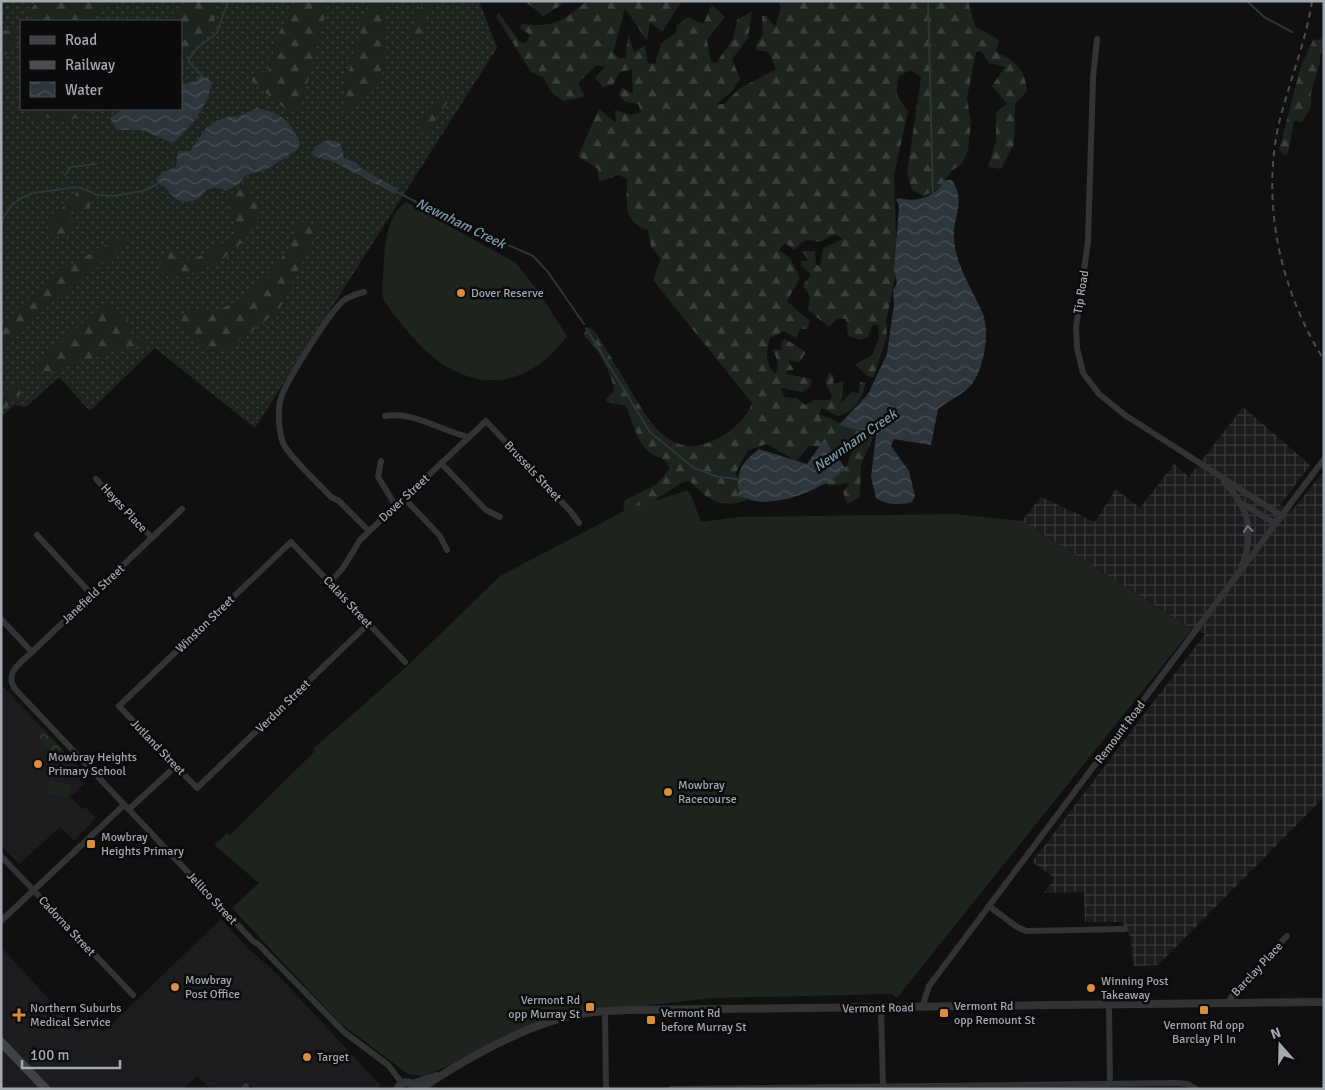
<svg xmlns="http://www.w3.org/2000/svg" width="1325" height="1090" font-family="Signika,sans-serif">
	<defs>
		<pattern id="industrial-grid" width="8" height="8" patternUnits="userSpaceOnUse" patternTransform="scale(1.25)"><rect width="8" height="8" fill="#1c1c1e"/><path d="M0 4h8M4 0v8" fill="none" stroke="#3a3a3c"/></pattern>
		<pattern id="grass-dots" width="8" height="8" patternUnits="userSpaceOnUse" patternTransform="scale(1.25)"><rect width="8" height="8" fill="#1d231d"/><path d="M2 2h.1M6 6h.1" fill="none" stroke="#3b403b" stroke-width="1.8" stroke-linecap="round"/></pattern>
		<pattern id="forest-firs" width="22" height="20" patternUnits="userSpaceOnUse" patternTransform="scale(1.25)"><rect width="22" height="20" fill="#1d231d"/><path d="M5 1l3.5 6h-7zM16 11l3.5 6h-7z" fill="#3b403b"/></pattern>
		<pattern id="park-crowns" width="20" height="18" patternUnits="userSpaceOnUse" patternTransform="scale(1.25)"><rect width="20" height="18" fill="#1d231d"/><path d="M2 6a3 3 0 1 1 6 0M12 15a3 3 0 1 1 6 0" fill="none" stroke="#3b403b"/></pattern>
		<pattern id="water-waves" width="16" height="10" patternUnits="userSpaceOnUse" patternTransform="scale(1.25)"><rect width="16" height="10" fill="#2d363a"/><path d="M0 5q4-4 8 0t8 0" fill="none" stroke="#485054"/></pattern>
	</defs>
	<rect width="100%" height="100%" fill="#101011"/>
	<g fill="#1c1c1e">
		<path d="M1 684 86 775 80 780 84 784 70 797 82 809 85 807 96 818 74 841 60 827 19 864 1 845Z"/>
		<path d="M221 919 247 947 277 974 381 1086 378 1089H255L246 1081 239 1089H211L197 1076 183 1089H1V947L79 1032 92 1020 103 1032Z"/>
	</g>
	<path fill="url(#industrial-grid)" d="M1243 407 1310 465 1280 505 1292 511 1324 471V797L1158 965 1134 966 1130 936 1122 922H1085L1084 892 1044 893 1055 878 1032 862 1205 634 1192 629 1022 521 1041 497 1095 522 1116 489 1140 508 1174 464 1189 477Z"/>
	<path fill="url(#grass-dots)" fill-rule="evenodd" d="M1 1H479L497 48 255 428 155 348 90 411 59 377 26 407 14 405 1 417ZM21 21H181V109H21Z"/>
	<g fill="url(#forest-firs)">
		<path d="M40 1H118L85 21H28C29 11 31 6 40 1Z"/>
		<path d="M188 1H217L214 28 193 48 181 55V21H164Z"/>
		<path d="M298 1H329L301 107 289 112 252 81V74L269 71 275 43 283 24Z"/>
		<path d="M368 1H384V65L380 85 343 114 346 82Z"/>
		<path d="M424 1H437L426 18 419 39 411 35 414 21Z"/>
		<path d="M524 1H567L544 16Z"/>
		<path d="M587 1H682L662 32 650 22 647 41 625 8 613 53 621 59 626 57 628 33 634 52 645 45 648 63 655 64 661 43 676 33 677 25 688 17 703 24 712 5 725 17 707 40 711 62 716 63 733 39 737 20 752 11 748 38 732 59 740 79 733 90 717 104H724L739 89 776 69 769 52 756 50V45L763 34 762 16H767L775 27 781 8 778 1H968L975 26 999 40 996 52C1015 60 1025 69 1027 91L1015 104 1014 144 1001 169 988 167 996 141V112L1007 104 992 86 1005 67 989 63 981 51 976 52 967 98 971 122 968 150 962 164 951 171 940 189 923 196 912 190 907 173 921 77 910 70 898 77 897 95 908 112 894 175 897 269 886 322 887 335 874 377H869L855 365 873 354 879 337 878 325 873 324 868 337 860 340 848 336 846 319 838 318 829 327 808 310 810 297 803 286 811 274 801 266V261H809L802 251H815L816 265 820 266 823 248 843 239 835 234 820 242C806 239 803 239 795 250L785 243 779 250 790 258 800 278 787 301 810 321 808 329H800L796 338 784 331 770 338C766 351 765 363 775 374 780 365 777 358 772 349L782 350 781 341 785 339 806 352 799 363 788 360 794 370H787L786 374 809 378 812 381 810 387 802 392 783 388 781 389 785 397 797 398 805 405 815 400H829L832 396 825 382 829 372 834 376 833 384 844 381 841 403 852 392 859 393 860 382H866C862 399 856 411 838 416L822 408 819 414 873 437 861 465 860 497 847 504 843 492 850 483 830 486 823 482 825 476 847 466 854 446 847 439 840 451 829 452 823 446H809L796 461 767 444 748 450 735 474 746 488 748 499C724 511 705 499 690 481L681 483 638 511 630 514 623 509 625 500 657 484 670 468C663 454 658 460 649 452 637 442 632 420 626 406L607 402 606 399 614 391C612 372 597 347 583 335L589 327 595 331C606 349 617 368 629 387 648 421 670 461 715 440 730 433 747 418 752 403L653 280 661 259 651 247 648 230C622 222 627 203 627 179L619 175 599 182 598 169 578 156 599 109 616 123 615 110 632 115 641 112 638 104 624 101 619 95 622 88 633 94 632 69 620 72 613 85 603 87 595 78 605 67 597 65 578 83 585 97 563 101 552 93 543 77 531 72 496 16 499 13 520 42 526 43 530 35 520 28 522 24C554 28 562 21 587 1Z"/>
		<path d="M5 30H12L19 43 1 58V32Z"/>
		<path d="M1324 36V51L1320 55V62L1311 93V107L1302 122 1294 121 1288 153 1285 156 1279 150 1280 146 1300 69 1313 40 1322 39Z"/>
		<path d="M448 97 450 99 425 135 419 127C426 109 429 102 448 97Z"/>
		<path d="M34 109H91L73 119 59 123 41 113 36 121 31 120 29 114Z"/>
		<path d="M245 182 252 195 262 205C259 215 255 228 247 237 229 258 191 283 162 273 161 261 161 253 173 246L180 263C191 263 226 242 235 234 235 220 228 211 228 197Z"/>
		<path d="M76 190 93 196C90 202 91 209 87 214L77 209 68 212V217L75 223 69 235 62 237 50 232 49 225 64 206 75 200Z"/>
		<path d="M299 221 319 227 279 310 225 352 201 346 173 321 191 311 216 312 248 294 268 277 288 249Z"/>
		<path d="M126 236 129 240 122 248 53 301 1 352V326L67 267 116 239Z"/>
		<path d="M104 303 127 318 131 334 148 344 121 348 46 374 35 367Z"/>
		<path d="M13 385 18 387 21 394 1 412V396Z"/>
	</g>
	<path fill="url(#park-crowns)" d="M41 727 65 753 53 755 49 748 42 746 39 734Z"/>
	<g fill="#1d231d">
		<path d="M406 202 516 263 538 291 567 336C518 401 456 390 408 332 400 321 389 311 383 298 381 292 383 282 383 276 385 252 384 217 406 202Z"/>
		<path d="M685 491 690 492 701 522 737 517 955 514 1022 521 1192 629 897 998 892 994 713 998 564 1015 506 1035 446 1067 422 1076 408 1074 340 1023 232 908 259 883 214 845 227 833 230 835 315 751 313 749 402 671 500 576 628 509Z"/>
		<path d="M49 780 71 785 67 798 46 793Z"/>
	</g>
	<g fill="url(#water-waves)">
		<path d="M200 76 208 78 212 85C205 109 192 127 173 143L141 130H117L110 118 123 109H181V85L196 81Z"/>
		<path d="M257 108C283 114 289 119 300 143L297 150 267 169 245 176 239 184 226 191 217 187 206 190C199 202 182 207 172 195 167 191 167 187 160 185L156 179 163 172 176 167 178 151H190L206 128 215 122 229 116 237 117Z"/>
		<path d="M327 140C345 142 340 143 344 158L357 163 361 168 398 189 395 194 334 162 313 156 314 148Z"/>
		<path d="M945 180H952C967 203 952 217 954 239 956 267 973 290 983 314 990 334 984 368 972 384 964 394 948 401 938 409L931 445 894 439 891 446 909 471 915 496 912 502C898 505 889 506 876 498L871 477 876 435 839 425 868 394 887 354 894 304 893 290 897 283 894 269 899 206 896 200 898 198C915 203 937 197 945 180Z"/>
		<path d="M825 438C829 451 841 457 845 469 824 488 790 502 762 502 754 502 746 498 739 496 736 472 740 464 759 449L807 464Z"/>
	</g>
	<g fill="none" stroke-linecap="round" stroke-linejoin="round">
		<g stroke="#2d363a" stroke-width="2">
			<path d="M928 1 933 196"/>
			<path d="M1247 1 1264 17 1292 32"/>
			<path d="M202 76 188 61 197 48 217 33 228 1"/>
			<path d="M65 175 71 167 96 164"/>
			<path d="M395 191 443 216 533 256 548 272 584 324"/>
			<path d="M1 221 11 206 21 198 33 193 78 187 98 195 113 196 143 191 159 183"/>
			<path d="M586 328 650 432 694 468 718 477 738 479"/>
			<path d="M833 454 868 431"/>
		</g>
		<g stroke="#313335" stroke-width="6">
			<path d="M1097 39 1093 78 1088 241 1076 328 1077 348 1083 373 1099 394 1125 415 1282 516"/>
			<path d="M364 292C356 294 349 296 343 301 330 312 286 381 281 398 277 410 279 431 283 443 289 457 320 485 331 497L339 501 369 531"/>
			<path d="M385 416C414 411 441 431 469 437"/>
			<path d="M381 461 378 477 396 506"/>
			<path d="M441 463 486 510 500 517"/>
			<path d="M96 479 152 538"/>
			<path d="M1224 482C1250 509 1255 533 1241 568"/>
			<path d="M404 498 440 536 447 550"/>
			<path d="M1243 504 1276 524"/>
			<path d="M182 509 32 652C20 663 3 674 16 690L253 941 258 944 344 1032 388 1065 402 1083"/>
			<path d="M37 535 92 595"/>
			<path d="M330 582 343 568 360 540 486 421 571 512 579 523"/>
			<path d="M1 619 32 652"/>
			<path d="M368 624 197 788 119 706 291 542 405 662"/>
			<path d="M129 809 176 766"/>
			<path d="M1 856 133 995"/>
			<path d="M989 906 1017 927 1026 931 1125 929"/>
			<path d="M1 921 124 805"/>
			<path d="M1228 1003 1235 991 1287 936"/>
			<path d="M1109 1005 1110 1083"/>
			<path d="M881 1007 883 1089"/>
			<path d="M922 1008 929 986 1324 459"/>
			<path d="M605 1011 606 1089"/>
			<path d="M243 1089 246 1086"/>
			<path d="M671 1089 1177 1083 1188 1084 1196 1089"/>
		</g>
		<g stroke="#313335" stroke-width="8">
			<path d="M412 1084 436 1076"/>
			<path d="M397 1089C402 1080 411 1080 416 1089"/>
			<path d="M421 1089C458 1063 515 1031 559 1019 581 1012 604 1011 628 1010L1324 1002"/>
		</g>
		<path stroke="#404245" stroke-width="9" d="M1 1042 46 1089"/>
		<path stroke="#4b4d50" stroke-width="2" stroke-dasharray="6 5" stroke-linecap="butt" d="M1312 1C1306 41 1290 80 1280 119 1260 201 1280 290 1324 360"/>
	</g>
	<defs><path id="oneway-chevron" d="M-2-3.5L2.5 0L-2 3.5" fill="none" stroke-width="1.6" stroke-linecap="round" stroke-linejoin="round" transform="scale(1.25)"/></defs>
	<use stroke="#707479" href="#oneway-chevron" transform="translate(1248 529) rotate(-96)"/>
	<g fill="#da8c3f" stroke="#0b0b0c" stroke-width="2">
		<circle cx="461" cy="293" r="5"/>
		<circle cx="38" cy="764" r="5"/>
		<circle cx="668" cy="792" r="5"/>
		<rect x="86" y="839" width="10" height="10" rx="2.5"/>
		<circle cx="175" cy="987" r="5"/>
		<circle cx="1091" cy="988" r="5"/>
		<rect x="585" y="1002" width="10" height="10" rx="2.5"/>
		<rect x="1199" y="1005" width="10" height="10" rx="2.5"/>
		<rect x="939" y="1008" width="10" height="10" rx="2.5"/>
		<path d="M16.5 1007.5h5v5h5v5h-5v5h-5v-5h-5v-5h5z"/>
		<rect x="646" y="1015" width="10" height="10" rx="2.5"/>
		<circle cx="307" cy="1057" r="5"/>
	</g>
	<g text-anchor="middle" stroke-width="5" stroke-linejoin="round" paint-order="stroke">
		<g font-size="12" fill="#a3a9b0" stroke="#0b0b0c">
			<text transform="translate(1081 292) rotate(-81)" y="4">Tip Road</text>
			<text transform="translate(533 471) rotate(47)" y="4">Brussels Street</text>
			<text transform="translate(404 498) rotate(-43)" y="4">Dover Street</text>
			<text transform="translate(124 508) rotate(47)" y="4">Heyes Place</text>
			<text transform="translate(93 594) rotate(-43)" y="4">Janefield Street</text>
			<text transform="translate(348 602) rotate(47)" y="4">Calais Street</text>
			<text transform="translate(205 624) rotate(-44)" y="4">Winston Street</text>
			<text transform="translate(283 706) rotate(-44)" y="4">Verdun Street</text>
			<text transform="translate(1120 732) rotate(-53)" y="4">Remount Road</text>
			<text transform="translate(158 747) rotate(46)" y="4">Jutland Street</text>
			<text transform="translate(212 898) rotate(47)" y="4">Jellico Street</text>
			<text transform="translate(67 926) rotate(47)" y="4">Cadorna Street</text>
			<text transform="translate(1257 969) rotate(-47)" y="4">Barclay Place</text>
			<text transform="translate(878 1008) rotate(-1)" y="4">Vermont Road</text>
		</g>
		<g font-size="12" fill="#a3a9b0" stroke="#0b0b0c" text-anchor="start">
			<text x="471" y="297">Dover Reserve</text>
			<text x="48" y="761">Mowbray Heights<tspan x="48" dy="14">Primary School</tspan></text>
			<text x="678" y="789">Mowbray<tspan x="678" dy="14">Racecourse</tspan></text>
			<text x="101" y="841">Mowbray<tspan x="101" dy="14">Heights Primary</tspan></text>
			<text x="185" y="984">Mowbray<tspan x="185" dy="14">Post Office</tspan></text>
			<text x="1101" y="985">Winning Post<tspan x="1101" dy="14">Takeaway</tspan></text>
			<text x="580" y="1004" text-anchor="end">Vermont Rd<tspan x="580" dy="14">opp Murray St</tspan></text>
			<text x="954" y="1010">Vermont Rd<tspan x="954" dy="14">opp Remount St</tspan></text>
			<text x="30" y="1012">Northern Suburbs<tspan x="30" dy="14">Medical Service</tspan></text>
			<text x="661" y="1017">Vermont Rd<tspan x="661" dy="14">before Murray St</tspan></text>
			<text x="1204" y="1029" text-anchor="middle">Vermont Rd opp<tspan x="1204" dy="14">Barclay Pl In</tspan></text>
			<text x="317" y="1061">Target</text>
		</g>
		<g font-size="14" font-style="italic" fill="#7d9ba8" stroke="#0b0b0c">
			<text transform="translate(461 223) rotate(26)" y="5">Newnham Creek</text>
			<text transform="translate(855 440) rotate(-35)" y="5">Newnham Creek</text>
		</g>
	</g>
	<rect width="1325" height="1090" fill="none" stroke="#a3a9b0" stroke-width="5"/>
	<rect x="20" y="20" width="162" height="90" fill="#0b0b0c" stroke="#484a4e"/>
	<rect x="30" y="36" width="25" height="8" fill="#404245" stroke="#484a4e"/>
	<text x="65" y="45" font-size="15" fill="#a3a9b0">Road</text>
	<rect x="30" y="61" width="25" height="8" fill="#4b4d50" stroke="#484a4e"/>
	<text x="65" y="70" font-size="15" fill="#a3a9b0">Railway</text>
	<rect x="30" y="82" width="25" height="15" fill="url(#water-waves)" stroke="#484a4e"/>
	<text x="65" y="95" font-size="15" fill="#a3a9b0">Water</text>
	<g transform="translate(1280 1045) rotate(340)" stroke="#0b0b0c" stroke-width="4" paint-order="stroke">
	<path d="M0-4L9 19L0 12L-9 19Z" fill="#a3a9b0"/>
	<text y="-8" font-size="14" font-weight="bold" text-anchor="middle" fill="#a3a9b0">N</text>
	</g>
	<path d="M22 1060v8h98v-8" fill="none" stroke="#a3a9b0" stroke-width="2.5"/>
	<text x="30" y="1060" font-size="15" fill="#a3a9b0" stroke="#0b0b0c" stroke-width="4" paint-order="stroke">100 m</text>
</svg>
